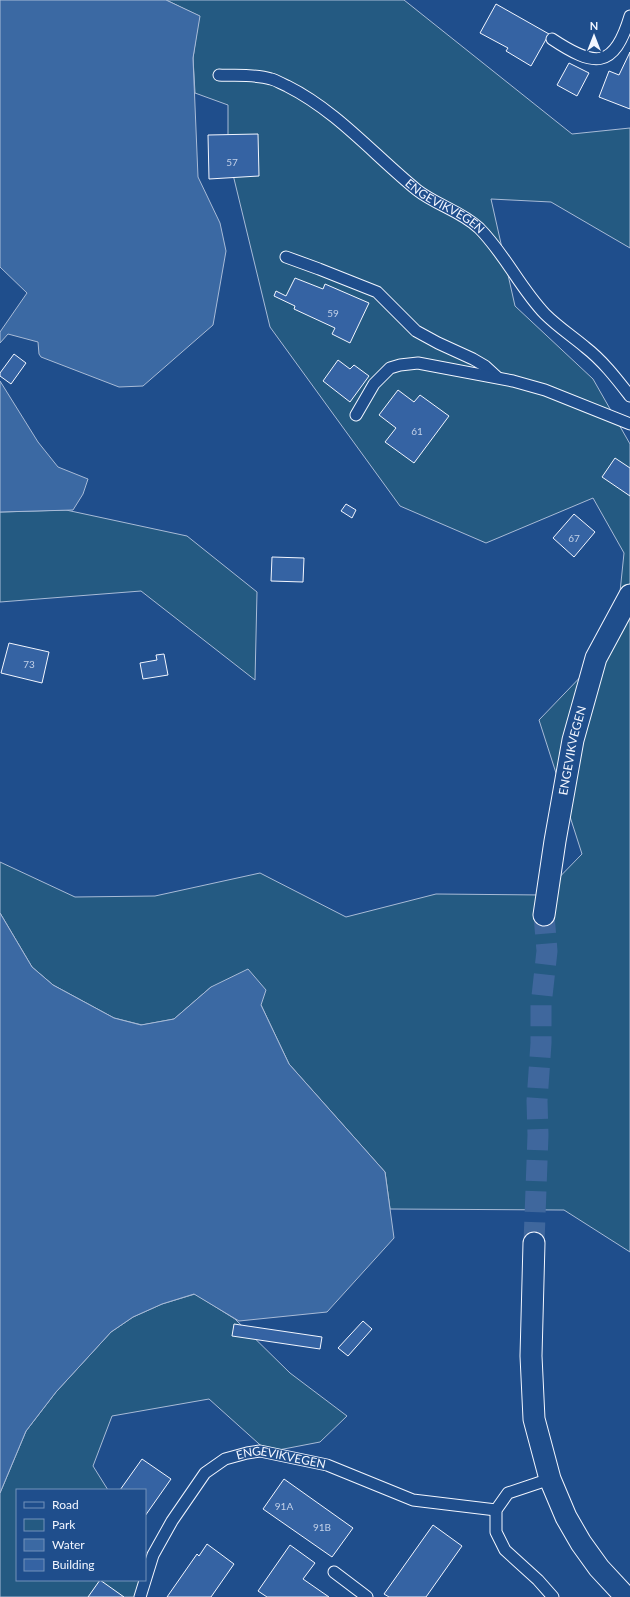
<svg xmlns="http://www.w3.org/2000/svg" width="630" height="1597" font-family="Lato,sans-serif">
	<rect width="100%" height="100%" fill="#1f4e8c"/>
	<g fill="#245a82" stroke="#a8bbd7">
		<path d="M166 0H404L572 134 630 128V248L551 202 491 199 515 306 593 379 630 444V1252L564 1210 390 1209 385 1172 289 1064 261 1005 211 987 174 1019 142 1025 114 1018 53 985 32 967 0 913V862L75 897 155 896 260 873 346 917 436 894 542 895 582 854 539 720 615 641 624 553 593 498 486 543 400 506 270 327 228 154V105L195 93 193 58 199 16Z"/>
		<path d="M66 510 187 536 257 592 255 680 141 591 0 602V512Z"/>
		<path d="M195 1294 235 1319 290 1373 347 1416 320 1442 268 1452 209 1399 112 1416 93 1466 108 1490H17V1580H145V1553L152 1564 146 1597H0V1493L26 1431 56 1392 111 1332 133 1317 162 1304Z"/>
	</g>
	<g fill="#3b69a3" stroke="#a8bbd7">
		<path d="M0 0H166L200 16 193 58 198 177 220 223 226 251 213 325 143 386 119 387 41 357 39 354 38 342 8 334 0 343V332L27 293 0 267Z"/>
		<path d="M0 381 38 442 58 467 88 479 83 494 73 510 0 512Z"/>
		<path d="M0 913 32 967 53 985 114 1018 141 1025 174 1019 211 987 248 969 266 990 261 1005 289 1064 385 1172 394 1238 327 1312 239 1321 194 1294 162 1304 133 1317 111 1332 56 1392 26 1431 0 1493Z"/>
	</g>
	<g fill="#3563a3" stroke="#f2f6ff">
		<path d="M496 4 549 34 531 66 506 51 508 48 480 33Z"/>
		<path d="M630 52V109L599 97 609 71 619 75Z"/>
		<path d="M569 63 589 73 577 96 557 85Z"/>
		<path d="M258 134 259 176 209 179 208 135Z"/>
		<path d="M295 278 323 289 325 284 369 303 350 343 332 334 335 328 294 309 295 306 274 296 276 291 286 296Z"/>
		<path d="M14 354 26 363 11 384 0 376V373Z"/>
		<path d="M338 360 350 369 354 365 369 376 350 402 323 381Z"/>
		<path d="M398 390 414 402 420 395 449 416 414 463 385 442 396 428 379 415Z"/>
		<path d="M615 458 630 468V496L602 477Z"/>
		<path d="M346 504 356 510 352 518 341 511Z"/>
		<path d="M574 514 595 532 574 557 553 538Z"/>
		<path d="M272 557 304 558 303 582 271 581Z"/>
		<path d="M9 643 49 652 42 683 1 673Z"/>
		<path d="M164 654 168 675 143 679 140 663 157 660 156 655Z"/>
		<path d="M363 1321 372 1329 348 1356 338 1348Z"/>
		<path d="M234 1324 322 1337 320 1349 232 1336Z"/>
		<path d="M142 1459 171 1479 145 1516V1490H120Z"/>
		<path d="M284 1479 353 1528 332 1557 263 1509Z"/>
		<path d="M433 1525 462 1546 426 1597H389L384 1594Z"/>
		<path d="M207 1544 234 1564 211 1597H167L197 1554 199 1556Z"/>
		<path d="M290 1545 315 1563 303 1579 329 1597H267L258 1591Z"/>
		<path d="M100 1580 124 1597H88Z"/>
	</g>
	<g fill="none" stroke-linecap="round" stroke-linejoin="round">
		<path stroke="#3f679d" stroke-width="21" stroke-dasharray="21 10" stroke-linecap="butt" d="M534 1243 538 1135 537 1101 541 1043V1005L547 951 544 915"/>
		<g stroke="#f2f6ff" stroke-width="13">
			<g id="lane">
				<path d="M552 39C594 67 614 70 630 16"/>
				<path id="s1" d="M219 75C236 76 255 74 271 79 276 80 282 84 287 86 337 111 374 155 417 190 436 205 461 211 479 228 505 254 520 288 545 314 558 327 572 336 585 347 603 361 616 378 630 396"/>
				<path d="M286 257 319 269 377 292 416 331 438 343 473 359 485 366 497 377"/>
				<path d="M356 415 374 384 390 368 400 365 418 363 513 381 545 390 630 424"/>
				<path d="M550 1479 508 1493 496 1510V1532L505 1550 538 1580 553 1597"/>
				<path d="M334 1572 367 1597"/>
				<path id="s2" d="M140 1597 153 1555 172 1521 205 1473 225 1459 247 1453 260 1451 327 1465 413 1500 496 1510"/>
			</g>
		</g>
		<g stroke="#f2f6ff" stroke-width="23">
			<g id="street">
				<path id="s3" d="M544 915 555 841 573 740 596 658 630 595"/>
				<path d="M534 1243 531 1356 534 1419 550 1479 566 1517 581 1543 599 1568 626 1597"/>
			</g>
		</g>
		<use href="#lane" stroke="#1f4e8c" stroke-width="11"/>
		<use href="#street" stroke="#1f4e8c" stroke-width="21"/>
	</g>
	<g text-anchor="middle" stroke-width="3" stroke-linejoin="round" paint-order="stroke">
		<g font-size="10" fill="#c3d1e8">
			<text x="232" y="166">57</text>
			<text x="333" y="317">59</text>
			<text x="417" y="435">61</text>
			<text x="574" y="542">67</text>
			<text x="29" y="668">73</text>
			<text x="284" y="1510">91A</text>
			<text x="322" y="1531">91B</text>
		</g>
		<g font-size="12" fill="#f2f6ff" stroke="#1f4e8c">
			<text dy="4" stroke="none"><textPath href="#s1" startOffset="269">ENGEVIKVEGEN</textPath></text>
			<text dy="4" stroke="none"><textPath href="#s3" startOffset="167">ENGEVIKVEGEN</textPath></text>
			<text dy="4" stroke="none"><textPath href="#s2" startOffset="223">ENGEVIKVEGEN</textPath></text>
		</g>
	</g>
	<rect x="16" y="1489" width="130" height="92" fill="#1f4e8c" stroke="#7391ba"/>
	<rect x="24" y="1502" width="20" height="6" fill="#1f4e8c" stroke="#7391ba"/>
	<text x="52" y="1509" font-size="12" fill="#f2f6ff">Road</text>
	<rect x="24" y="1519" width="20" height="12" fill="#245a82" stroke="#7391ba"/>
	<text x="52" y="1529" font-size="12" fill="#f2f6ff">Park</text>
	<rect x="24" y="1539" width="20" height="12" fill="#3b69a3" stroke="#7391ba"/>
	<text x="52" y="1549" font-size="12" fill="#f2f6ff">Water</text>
	<rect x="24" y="1559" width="20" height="12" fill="#3563a3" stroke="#7391ba"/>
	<text x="52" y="1569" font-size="12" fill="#f2f6ff">Building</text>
	<g transform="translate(594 36)" stroke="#1f4e8c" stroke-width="3" paint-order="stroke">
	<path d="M0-3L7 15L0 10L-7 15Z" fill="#f2f6ff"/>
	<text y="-6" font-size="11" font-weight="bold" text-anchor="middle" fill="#f2f6ff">N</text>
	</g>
</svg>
